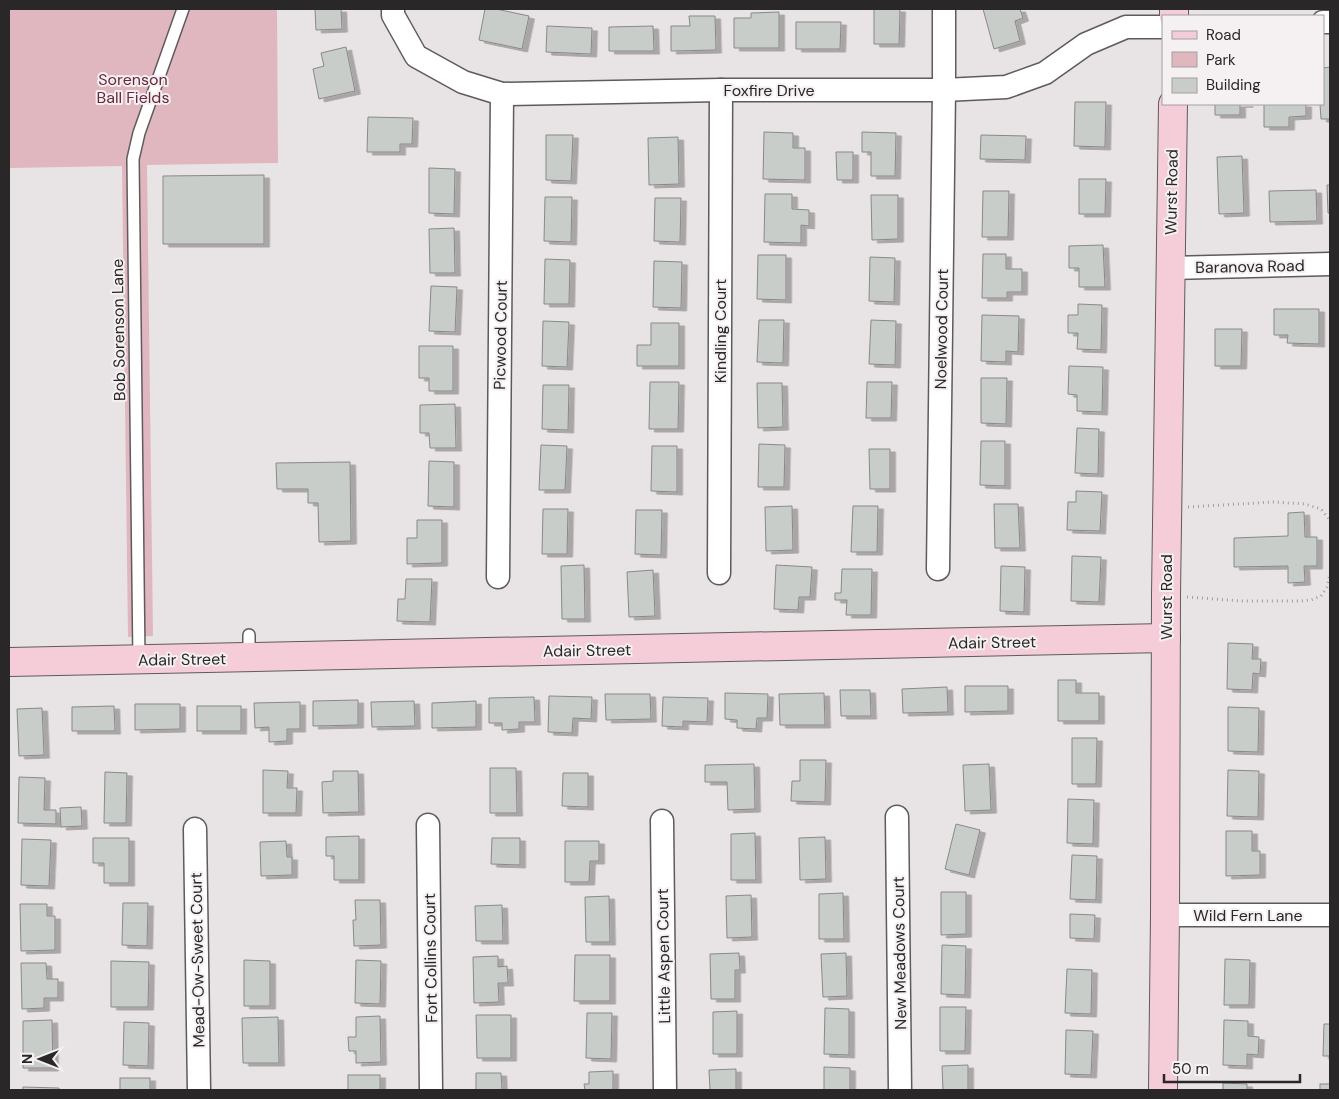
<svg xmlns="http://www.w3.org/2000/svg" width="1339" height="1099" font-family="'DM Sans',sans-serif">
	<defs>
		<filter id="shadow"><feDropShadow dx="5.5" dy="3" stdDeviation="0" flood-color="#0004"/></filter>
	</defs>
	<rect width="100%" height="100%" fill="#e8e3e4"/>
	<path fill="#e0b7bf" d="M9 9H277L278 163 147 165 153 636 128 637 122 166 9 168Z"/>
	<g fill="#c9cdca" stroke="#878a87" filter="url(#shadow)">
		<path d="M315 9H341L342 29 316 30Z"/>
		<path d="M485 9H496L529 16 522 49 479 40Z"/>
		<path d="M874 9H900L899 44H874Z"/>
		<path d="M983 9H1020L1023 18 1015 21 1020 41 994 49Z"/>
		<path d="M779 12V48H734V18H751V13Z"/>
		<path d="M689 16H715L716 50 671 51V26H690Z"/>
		<path d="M796 22H841L840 49H796Z"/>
		<path d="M547 26 592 28 591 54 546 52Z"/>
		<path d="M653 26 654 51H609V27Z"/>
		<path d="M346 47 355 91 319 99 313 69 324 66 321 53Z"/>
		<path d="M1330 67V119H1321L1320 104H1323V68Z"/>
		<path d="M1075 102H1106L1105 147 1074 146Z"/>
		<path d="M1215 104H1248H1240V115H1215Z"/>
		<path d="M1264 104H1306V116L1289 117V127H1264Z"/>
		<path d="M368 117 413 118 412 144H400V152H367Z"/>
		<path d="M764 132 793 133V148H805V180L763 179Z"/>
		<path d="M862 132 896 133 895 176H871V152H862Z"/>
		<path d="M546 135H573L571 181 546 180Z"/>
		<path d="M981 135 1026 136 1025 160 980 159Z"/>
		<path d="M678 137 679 184 649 185 648 138Z"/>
		<path d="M836 152H853V180H837Z"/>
		<path d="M1242 156 1244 213 1219 214 1217 157Z"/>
		<path d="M429 168 455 169 454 214 429 213Z"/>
		<path d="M264 175V244H163V176Z"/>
		<path d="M1079 179H1106L1105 214H1079Z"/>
		<path d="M1327 185H1330V213H1328Z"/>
		<path d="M1316 190 1317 221 1270 222 1269 191Z"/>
		<path d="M983 191H1009L1008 237H982Z"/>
		<path d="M765 194H792V209L809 210V226L801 225V243L764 242Z"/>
		<path d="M871 195H898V239L872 240Z"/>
		<path d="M545 197H572L571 242 544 241Z"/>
		<path d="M655 198H681L680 242 654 241Z"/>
		<path d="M454 228 455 273H430L429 229Z"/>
		<path d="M1103 245 1105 287H1079V268H1069V246Z"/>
		<path d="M983 254H1006V269H1022V292H1007V298H982Z"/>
		<path d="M758 255H786V300L757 299Z"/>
		<path d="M870 257 895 258 894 302 869 301Z"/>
		<path d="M545 259 570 260 569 304H544Z"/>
		<path d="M654 261 682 262 681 308 653 307Z"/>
		<path d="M431 286 457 287 455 332 429 331Z"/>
		<path d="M1078 304 1102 305 1101 350 1077 349 1078 333H1068V315H1078Z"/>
		<path d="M1274 309H1319V344L1287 343 1288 335H1274Z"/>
		<path d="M982 315 1019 316 1018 352 1006 351V362L981 361Z"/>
		<path d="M759 320H784L783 363 757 362Z"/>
		<path d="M871 320 896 321 895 365 869 364Z"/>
		<path d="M543 321 569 322 567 367 542 366Z"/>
		<path d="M651 323H679V366H637V345H651Z"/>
		<path d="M1215 329H1242L1241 366H1215Z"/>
		<path d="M419 346H453V391H429V378H419Z"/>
		<path d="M1069 366 1103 367 1102 412 1077 411V395L1068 394Z"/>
		<path d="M981 378H1007L1006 424 981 423Z"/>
		<path d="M650 382H679L678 429H649Z"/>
		<path d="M867 382H892L891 418H866Z"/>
		<path d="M757 383H782L783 427 758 428Z"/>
		<path d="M543 385H569L568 430 542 429Z"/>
		<path d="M455 404 456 448H430L429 433H420V405Z"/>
		<path d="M1077 428 1099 429 1098 474 1075 473Z"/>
		<path d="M981 441H1005V486L980 485Z"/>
		<path d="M759 444 785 445 784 487H758Z"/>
		<path d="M541 445 567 446 565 490H539Z"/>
		<path d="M652 446H677V492L651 491Z"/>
		<path d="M869 449H890V489H870Z"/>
		<path d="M429 461 454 462V507L428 506Z"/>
		<path d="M350 462 351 541 319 542 318 503H308V489H277L276 463Z"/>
		<path d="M1076 491 1102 492 1100 531 1067 530 1068 502H1076Z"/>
		<path d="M994 504H1018L1020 548H995Z"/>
		<path d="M792 506 793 550 766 551 765 507Z"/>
		<path d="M853 506H878L877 552H851Z"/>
		<path d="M543 509H568L567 554H542Z"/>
		<path d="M636 510H662L661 555 635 554Z"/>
		<path d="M1304 512 1305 537H1317V566H1304L1305 582 1288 583V566L1234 567V538L1288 536V513Z"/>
		<path d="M417 520H442V563L407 564V538H417Z"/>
		<path d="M1072 556 1101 557 1099 602 1071 601Z"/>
		<path d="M584 565 585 619H562L561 566Z"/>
		<path d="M776 565 812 567 810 597H799L798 610 774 609Z"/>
		<path d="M1001 566 1025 567 1024 612 1000 611Z"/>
		<path d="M842 569H872L871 615H846L847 600H835V593H841Z"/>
		<path d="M653 570 655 616 629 617 627 572Z"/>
		<path d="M406 579H432L430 622 397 621 398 599H405Z"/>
		<path d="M1228 643 1253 644 1252 659H1261L1260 674 1253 673 1252 690 1227 689Z"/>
		<path d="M1058 680H1076V693H1099V721H1058Z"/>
		<path d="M965 686H1008V711L965 712Z"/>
		<path d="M947 687 948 712 903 713 902 689Z"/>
		<path d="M840 690H870L871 716H841Z"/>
		<path d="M725 693 768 694 767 718H757L756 729 737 728V720L725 719Z"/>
		<path d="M824 693 825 725H780L779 694Z"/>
		<path d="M605 694H650L651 719 606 720Z"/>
		<path d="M549 696 592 697 591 719 573 718 572 733 548 732Z"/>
		<path d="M534 697 535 722H519V729L502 730V723H489V698Z"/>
		<path d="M663 697 708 698 707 722 683 721V727L662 726Z"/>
		<path d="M358 700V725L313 726V701Z"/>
		<path d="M414 701 415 726 372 727 371 702Z"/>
		<path d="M476 701V727L432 728V703Z"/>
		<path d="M300 702V729H287V741L269 742V727L255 728 254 703Z"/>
		<path d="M135 704H180V729L135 730Z"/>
		<path d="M114 706 115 731H72V707Z"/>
		<rect x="197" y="706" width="44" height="25"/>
		<path d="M1228 707 1259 708 1258 752 1228 751Z"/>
		<path d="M42 708 44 755 19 756 17 709Z"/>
		<path d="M1072 738H1097L1096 784H1072Z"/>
		<path d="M800 760H826L825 802 791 801 792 781H800Z"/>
		<path d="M754 764 755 809 728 810 727 782H705V765Z"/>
		<path d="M989 764 991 810 965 811 963 765Z"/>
		<path d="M490 768H516L517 813H490Z"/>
		<path d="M263 770 288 771 287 788H297L296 813H263Z"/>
		<path d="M1228 770 1259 771 1258 817 1227 816Z"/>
		<path d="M333 771H358L359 812 323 813 322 782 333 781Z"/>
		<path d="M105 772 127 773 126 823H104Z"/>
		<path d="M563 773H588V807L562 806Z"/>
		<path d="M19 777 45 778 44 810H56V824L18 823Z"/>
		<path d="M1068 799 1094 800 1093 844 1067 843Z"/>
		<path d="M81 807 82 826 61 827 60 808Z"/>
		<path d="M956 824 980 830 969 875 945 869Z"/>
		<path d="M1226 831H1252V851H1260V875L1226 876Z"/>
		<path d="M755 833 756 880H731V834Z"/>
		<path d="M359 836V880H334V856H326V837Z"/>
		<path d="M825 837 826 879 800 880 799 838Z"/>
		<path d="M93 838H129V883H104V863H93Z"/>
		<path d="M492 838H520V865L491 864Z"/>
		<path d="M22 839 51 840 49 886 21 885Z"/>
		<path d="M286 841 287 857H292V875L261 876 260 842Z"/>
		<path d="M565 841H599V861H590L589 882H565Z"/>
		<path d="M1072 855 1097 856 1096 900 1070 899Z"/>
		<path d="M941 892H966V934L941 935Z"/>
		<path d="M843 893 844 939H819V894Z"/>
		<path d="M751 895 752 937 727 938 726 896Z"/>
		<path d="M609 896 610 942H586L585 897Z"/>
		<path d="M355 900H380L381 945 354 946 353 920H356Z"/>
		<path d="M123 903H148L147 946 122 945Z"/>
		<path d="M20 904H47V916H55V950L21 951Z"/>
		<path d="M502 905 503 941H476L475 906Z"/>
		<path d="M1070 914 1095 915 1094 939 1070 938Z"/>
		<path d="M942 945 966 946 965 995 941 994Z"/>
		<path d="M739 953 740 970H735V999H711L710 954Z"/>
		<path d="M846 953 847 996 823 997 821 954Z"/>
		<path d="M575 955H610V1001H574Z"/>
		<path d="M498 956V967L507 966 508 983H498L499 1002 474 1003 473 957Z"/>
		<path d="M1225 959 1250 960 1249 1005H1224Z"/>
		<path d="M244 960 270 961V1006H244Z"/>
		<path d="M356 960 381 961 380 1004 355 1003Z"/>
		<path d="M111 961 149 962 148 1007H111Z"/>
		<path d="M21 963H46L47 979H58V998H44V1008L22 1009Z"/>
		<path d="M1067 969 1092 970 1091 1014 1065 1013Z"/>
		<path d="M940 1007H966L965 1051H940Z"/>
		<path d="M825 1008 849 1009V1055L824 1054Z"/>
		<path d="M737 1011V1054H713V1012Z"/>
		<path d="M587 1013H612L611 1059 586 1058Z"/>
		<path d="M476 1015H511V1058H477Z"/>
		<path d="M380 1016 381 1062 356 1063V1051H349L348 1037H356V1017Z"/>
		<path d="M278 1017 279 1063H243L242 1018Z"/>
		<path d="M52 1020 53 1068H23V1021Z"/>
		<path d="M1224 1020 1248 1021V1036L1259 1037 1258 1055 1247 1054V1066L1223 1065Z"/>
		<path d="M124 1022 149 1023 148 1066 123 1065Z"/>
		<path d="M1324 1024H1330V1056H1323Z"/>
		<path d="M1066 1030 1093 1031 1091 1075 1065 1074Z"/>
		<path d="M968 1065V1090H943L942 1066Z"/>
		<path d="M824 1067 850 1068V1090H824Z"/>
		<path d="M736 1069V1090H710L709 1070Z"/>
		<path d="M613 1071V1090H585L584 1084H589V1072Z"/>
		<path d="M476 1073H501L502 1090H476Z"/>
		<rect x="348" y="1075" width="32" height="15"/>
		<rect x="120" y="1078" width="30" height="12"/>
		<path d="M1223 1083 1247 1084V1090H1223Z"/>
		<rect x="1320" y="1084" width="10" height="6"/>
		<path d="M23 1087 59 1088V1090H23Z"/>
	</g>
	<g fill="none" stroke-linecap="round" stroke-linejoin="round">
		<g stroke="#5f5a5b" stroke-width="14">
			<g id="lane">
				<path d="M249 635V658"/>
				<path d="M139 660 133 159 139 133 183 9"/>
			</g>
		</g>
		<g stroke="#5f5a5b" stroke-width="25">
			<g id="street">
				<path d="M393 9V15L416 56 463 82 502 94 721 90H944L1006 87 1045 73 1086 44 1126 27H1163"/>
				<path d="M1323 22H1330"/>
				<path d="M1170 268 1330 264"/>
				<path d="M938 569 944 90V9"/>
				<path d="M719 573 721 90"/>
				<path d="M498 577 502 94"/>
				<path d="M897 817 900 1090"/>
				<path d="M662 821 665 1090"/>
				<path d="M428 825 431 1090"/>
				<path d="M195 829 199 1090"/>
				<path d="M1165 915H1330"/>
			</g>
		</g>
		<g stroke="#5f5a5b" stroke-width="30">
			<g id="secondary">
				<path d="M1174 16V9"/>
				<path d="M9 662 1166 638"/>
				<path d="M1163 1090 1165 915 1166 595 1173 104"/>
			</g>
		</g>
		<g stroke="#a19d9d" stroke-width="3" stroke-dasharray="1 4" stroke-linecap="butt">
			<path d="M1188 507 1273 502 1305 504 1321 509 1329 519 1330 521"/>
			<path d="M1187 597 1241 601H1300L1311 600 1321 596 1327 587 1330 574"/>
		</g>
		<use href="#lane" stroke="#fff" stroke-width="11"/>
		<use href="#street" stroke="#fff" stroke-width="22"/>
		<use href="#secondary" stroke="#f5cdd9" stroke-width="28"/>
	</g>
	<g text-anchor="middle" stroke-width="4" stroke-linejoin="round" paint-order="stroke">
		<g font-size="16" fill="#68273b" stroke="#f5f0f1">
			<text x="133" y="85">Sorenson<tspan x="133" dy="18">Ball Fields</tspan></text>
		</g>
		<g font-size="16" fill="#292727" stroke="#f5f0f1">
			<text x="769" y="96">Foxfire Drive</text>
			<text transform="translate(1171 192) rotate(-89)" y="6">Wurst Road</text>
			<text transform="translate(1250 266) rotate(-1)" y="6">Baranova Road</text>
			<text transform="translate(941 329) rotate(-89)" y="6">Noelwood Court</text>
			<text transform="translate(118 330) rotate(-91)" y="6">Bob Sorenson Lane</text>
			<text transform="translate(720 331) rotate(-90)" y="6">Kindling Court</text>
			<text transform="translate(500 335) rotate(-89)" y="6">Picwood Court</text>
			<text transform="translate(1166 597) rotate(-90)" y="6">Wurst Road</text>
			<text transform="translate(992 642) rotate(-1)" y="6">Adair Street</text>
			<text transform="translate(587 650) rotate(-1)" y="6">Adair Street</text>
			<text transform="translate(182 659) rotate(-1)" y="6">Adair Street</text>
			<text x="1248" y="921">Wild Fern Lane</text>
			<text transform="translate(899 953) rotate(-91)" y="6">New Meadows Court</text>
			<text transform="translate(663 956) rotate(-91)" y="6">Little Aspen Court</text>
			<text transform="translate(430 958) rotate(-91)" y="6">Fort Collins Court</text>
			<text transform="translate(197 960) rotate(-91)" y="6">Mead-Ow-Sweet Court</text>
		</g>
	</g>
	<rect width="1339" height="1099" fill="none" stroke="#292727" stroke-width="20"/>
	<rect x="1162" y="15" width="162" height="90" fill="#f5f0f1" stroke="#a3a0a0"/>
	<rect x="1172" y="31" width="25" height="8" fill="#f5cdd9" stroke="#a3a0a0"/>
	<text x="1206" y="40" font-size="15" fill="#292727">Road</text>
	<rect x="1172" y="52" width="25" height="15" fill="#e0b7bf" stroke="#a3a0a0"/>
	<text x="1206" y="65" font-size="15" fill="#292727">Park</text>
	<rect x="1172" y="78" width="25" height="15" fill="#c9cdca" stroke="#a3a0a0"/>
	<text x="1206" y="90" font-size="15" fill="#292727">Building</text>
	<g transform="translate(40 1059) rotate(270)" stroke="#f5f0f1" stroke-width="4" paint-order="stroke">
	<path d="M0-4L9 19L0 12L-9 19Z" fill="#292727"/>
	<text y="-8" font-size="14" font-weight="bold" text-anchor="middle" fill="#292727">N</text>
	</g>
	<path d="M1164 1074v8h136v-8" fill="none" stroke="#292727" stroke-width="2.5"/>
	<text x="1172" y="1074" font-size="15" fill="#292727" stroke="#f5f0f1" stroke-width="4" paint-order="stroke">50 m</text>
</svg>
